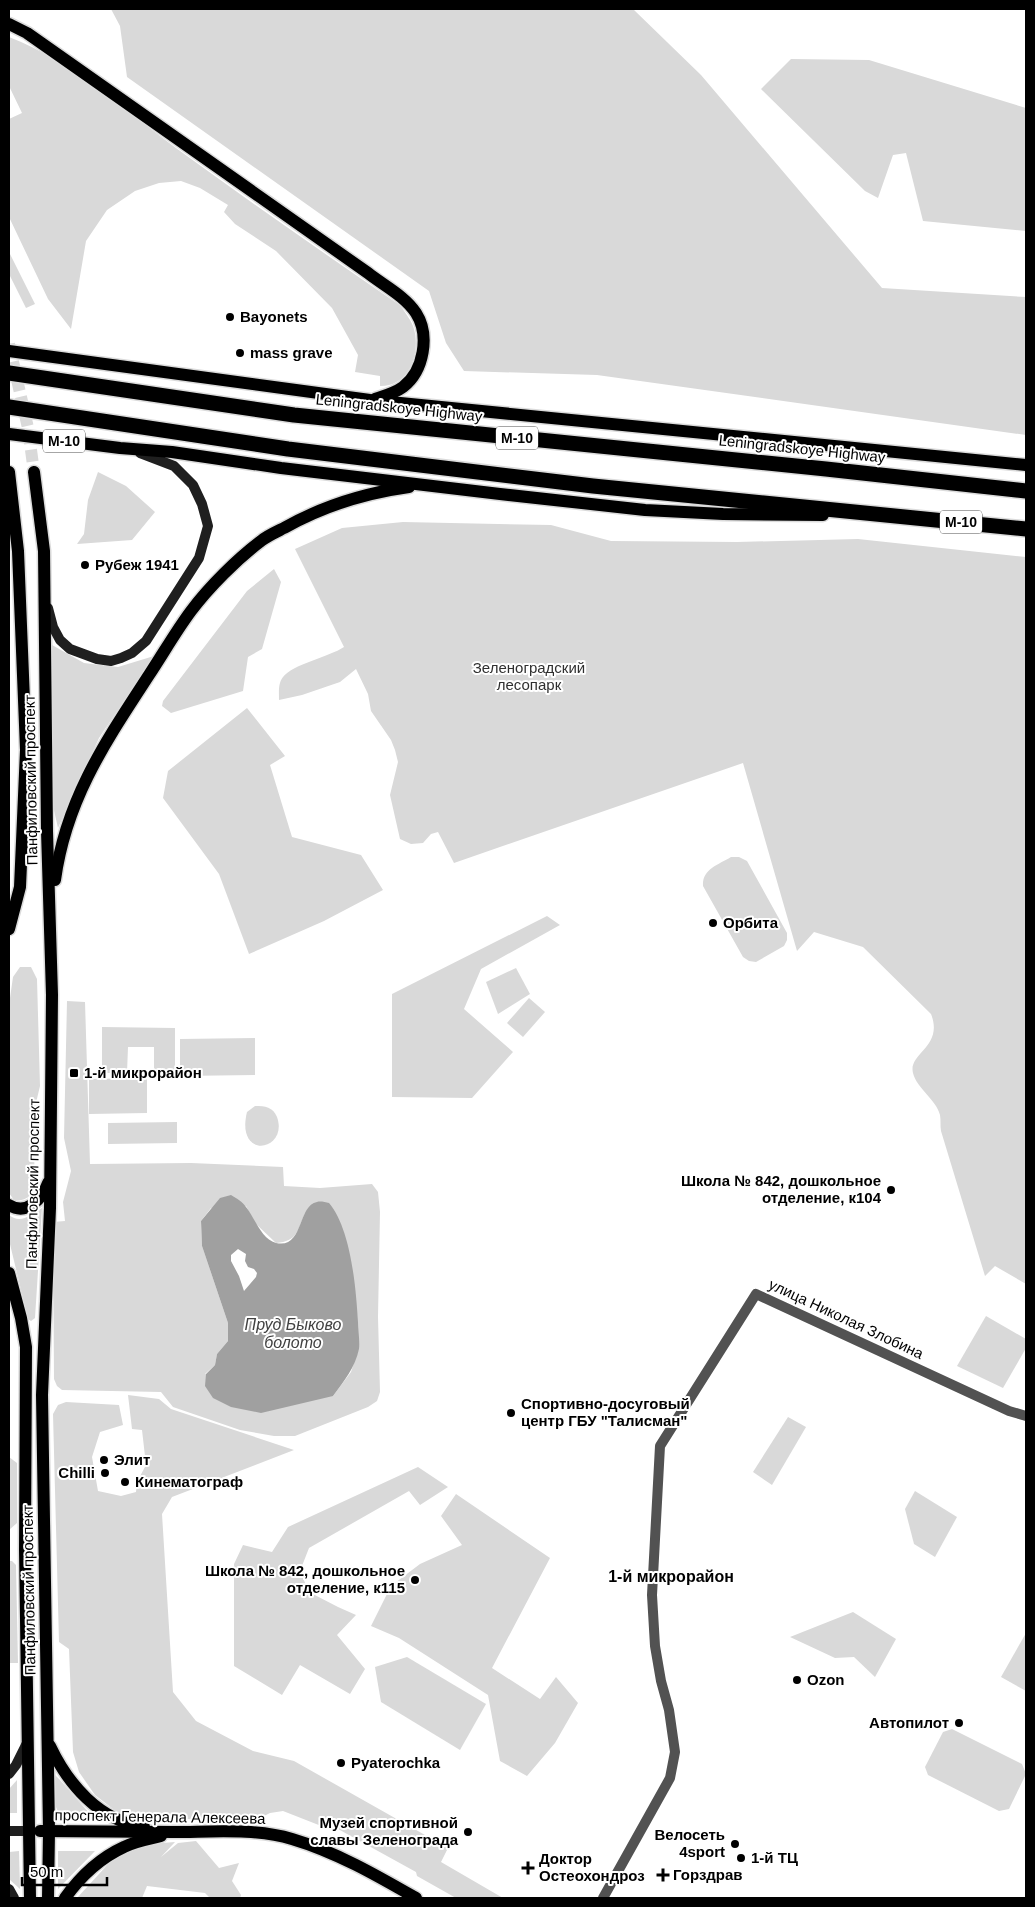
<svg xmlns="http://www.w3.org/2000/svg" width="1035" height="1907" font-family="Helvetica,sans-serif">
	<rect width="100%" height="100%" fill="#fff"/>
	<g fill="#d9d9d9" fill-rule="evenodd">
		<path d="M111 9H633L701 75 882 288 1026 297V435L597 375 464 371 446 343 429 291 127 77 120 26Z"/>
		<path d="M9 37C71 61 123 109 176 148 250 202 325 254 401 306 405 313 412 321 414 329 421 354 408 387 380 386V376L355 372 358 355 332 308 276 251 235 224 224 212 228 205 200 188 181 181 159 183 135 191 107 210 86 241 71 329 48 299 9 217V119L22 113 9 86Z"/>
		<path d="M791 59 869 60 1026 108V231L923 221 906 153 893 155 878 198 865 191 761 89Z"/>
		<path d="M9 252 35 304 26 308 9 274Z"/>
		<path d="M98 472 126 486 155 512 132 540 77 544 84 534 88 500Z"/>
		<path d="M403 522 551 525 611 541 737 542 858 539 1026 557V1284L995 1266 985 1276 941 1131C940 1126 941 1120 940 1115 936 1099 917 1089 913 1073 908 1053 944 1047 931 1014L863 947 814 932 797 951 743 763 454 863 438 832 431 834 423 843 411 844 400 839 390 795 398 762 395 750 391 740 371 711 368 694 356 669 340 682 302 695 279 700C279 692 278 683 283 677 293 664 329 657 344 647L295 549 342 528Z"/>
		<path d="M274 569 281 582 262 649 248 657 243 691 171 713 162 706 163 701 247 591Z"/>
		<path d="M52 645 84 663 118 667 154 656 99 738 58 828 53 806Z"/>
		<path d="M247 708 285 756 270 765 292 837 361 855 383 890 324 921 249 954 219 874 163 798 168 771Z"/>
		<path d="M731 857H739L747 861 787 933V940L784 946 756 962 749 961 743 957 703 886C702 869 718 865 731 857Z"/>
		<path d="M547 916 560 925 481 969 464 1009 513 1052 472 1098 392 1097V994Z"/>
		<path d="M20 967H31L37 979 40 1086 35 1107 34 1192C27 1199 23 1201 14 1200L9 1193V1005L13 977Z"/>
		<path d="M516 968 530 994 498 1014 486 982Z"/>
		<path d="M529 998 545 1012 523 1037 507 1023Z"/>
		<path d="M67 1001 85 1002 90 1164 191 1163 283 1167 284 1186 320 1188 372 1184 378 1192 380 1212 378 1317 380 1392 377 1401 368 1407 295 1436H274L240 1430 173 1407 161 1392 62 1390 57 1386 54 1379 53 1222 65 1221 63 1202 71 1171 64 1138ZM246 1206 255 1223 276 1243C298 1241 297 1231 305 1213L359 1348 351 1372 333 1396 205 1374 215 1365 217 1354 228 1341V1323L202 1246 201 1221 211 1208Z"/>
		<path d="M102 1027 175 1028V1073H154V1047H128L127 1073H102Z"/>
		<path d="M255 1038V1075L180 1076V1039Z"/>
		<path d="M147 1078V1113L89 1114V1079Z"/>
		<path d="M255 1106C265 1106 273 1107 277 1117 289 1151 235 1161 247 1112Z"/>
		<path d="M177 1122V1143L108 1144V1123Z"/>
		<path d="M42 1208 35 1318 31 1321 28 1319 9 1240V1215C21 1225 31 1214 42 1208Z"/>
		<path d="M986 1316 1026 1339V1348L1003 1388 957 1366Z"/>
		<path d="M128 1395 159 1399 171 1409 294 1450 172 1497 162 1514 173 1692 196 1721 253 1751 294 1761 448 1848 441 1862 503 1898H456L417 1876 416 1872 338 1829 334 1831 283 1811 270 1813 254 1821 152 1818 117 1812 95 1795 79 1772 73 1752 69 1649 59 1642 53 1414 58 1405 66 1402 119 1405 123 1425 100 1432 92 1457 98 1491 121 1496 136 1492 137 1482 146 1465 142 1430 132 1429Z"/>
		<path d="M788 1417 806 1427 772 1485 753 1472Z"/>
		<path d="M9 1457 17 1463V1523L9 1530Z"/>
		<path d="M418 1467 448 1487 420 1505 409 1491 309 1548 300 1571 309 1592 338 1607 356 1615 337 1635 365 1669 350 1694 300 1665 282 1695 234 1666V1564L243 1545 272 1552 288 1527Z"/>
		<path d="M915 1491 957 1517 935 1557 914 1544 905 1509Z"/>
		<path d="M456 1494 550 1558 492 1668 540 1699 556 1677 578 1703 555 1743 527 1776 500 1761 488 1695 399 1638 371 1626 391 1586 420 1564 462 1545 441 1516Z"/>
		<path d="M9 1561H12L16 1565 18 1663H9Z"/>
		<path d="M853 1612 896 1639 875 1677 854 1657 835 1658 790 1637Z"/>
		<path d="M1026 1633V1691L1001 1677Z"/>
		<path d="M407 1657 486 1704 460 1750 381 1702 375 1667Z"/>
		<path d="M952 1729 1022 1764 1026 1774 1009 1809 999 1811 928 1775 925 1767 943 1732Z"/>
		<path d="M55 1775 60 1780 90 1814 58 1812 56 1807Z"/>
		<path d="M17 1780V1813H9V1789Z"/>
		<path d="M196 1841 219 1868 239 1863 232 1881 241 1895 240 1898H210L205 1893 147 1886 142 1898H77L110 1862 136 1845 175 1842 161 1857 178 1843Z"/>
		<path d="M19 1851 20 1889 9 1879V1852Z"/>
		<path d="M58 1851H95L58 1889Z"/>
	</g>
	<path fill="#a0a0a0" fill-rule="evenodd" d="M231 1195C236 1198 243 1202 246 1207 255 1218 261 1239 276 1243 304 1249 297 1206 317 1202 320 1201 325 1202 329 1203 351 1229 356 1288 358 1322 358 1330 360 1341 359 1349 355 1368 344 1381 333 1396L261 1413 231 1407 213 1398 205 1386 206 1374 215 1365 217 1354 228 1341V1323L202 1246 201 1221 220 1198ZM238 1249 246 1254 245 1261 248 1267 254 1269 257 1273 256 1277 244 1291 239 1276 231 1261V1255Z"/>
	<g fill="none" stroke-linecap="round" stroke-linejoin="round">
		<path stroke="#d9d9d9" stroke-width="12" stroke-dasharray="12 6" stroke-linecap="butt" d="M9 344 28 428 34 472"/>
		<g stroke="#dbdbdb" stroke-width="15">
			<g id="primary">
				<path d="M9 24 27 33 368 273C383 285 405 296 416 313 430 335 424 371 403 387 395 393 384 396 375 399"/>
				<path d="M9 351 370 400 1026 465"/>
				<path d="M9 434 120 448 172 452 281 468 500 494 645 510 723 514 823 515"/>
				<path d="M34 472 44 551 47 831 52 995 50 1208 42 1395 49 1831 48 1898"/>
				<path d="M55 880C66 799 106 741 149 675 163 654 176 631 191 611 209 587 237 559 261 541 267 536 276 532 284 528 323 506 365 493 409 487"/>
				<path d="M9 929 20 887 26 750 18 551 9 472"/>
				<path d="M9 1205C27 1216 42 1199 48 1183"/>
				<path d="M9 1273 21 1318 26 1347 25 1550 30 1898"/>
				<path d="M50 1746C68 1784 99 1821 144 1827"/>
				<path d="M40 1831C85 1831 129 1832 174 1832 211 1832 256 1828 292 1839 336 1852 376 1875 416 1898"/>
				<path d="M65 1898C80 1877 100 1858 124 1847 135 1841 149 1839 161 1836"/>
			</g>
		</g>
		<g stroke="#dbdbdb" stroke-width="18">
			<g id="highway">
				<path d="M9 373 294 415 826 469 1026 491"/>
				<path d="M9 407 288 449 593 486 1026 529"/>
			</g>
		</g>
		<path stroke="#525252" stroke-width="10" d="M603 1898 670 1778 675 1752 669 1710 661 1681 655 1646 652 1595 660 1446 756 1294 1009 1411 1026 1416"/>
		<g stroke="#1f1f1f" stroke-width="10">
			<path d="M48 608 53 627 60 640 70 649 97 659 111 661 121 658 132 653 146 641 199 558 208 526 202 504 193 485 174 466 140 453"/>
			<path d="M9 1774 16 1765 27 1743"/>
			<path d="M9 1831H29"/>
			<path d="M9 1889 14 1898"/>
		</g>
		<use href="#primary" stroke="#000" stroke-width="12"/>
		<use href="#highway" stroke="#000" stroke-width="15"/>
	</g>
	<g fill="#000" stroke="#fff" stroke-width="2">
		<circle cx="230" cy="317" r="5"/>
		<circle cx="240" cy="353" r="5"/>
		<circle cx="85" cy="565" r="5"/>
		<circle cx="713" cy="923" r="5"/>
		<rect x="69" y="1068" width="10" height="10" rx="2.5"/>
		<circle cx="891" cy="1190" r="5"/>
		<circle cx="511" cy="1413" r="5"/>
		<circle cx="104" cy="1460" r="5"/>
		<circle cx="105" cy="1473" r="5"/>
		<circle cx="125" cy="1482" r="5"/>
		<circle cx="415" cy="1580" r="5"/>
		<circle cx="797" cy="1680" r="5"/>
		<circle cx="959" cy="1723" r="5"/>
		<circle cx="341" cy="1763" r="5"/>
		<circle cx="468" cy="1832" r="5"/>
		<circle cx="735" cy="1844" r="5"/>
		<circle cx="741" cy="1858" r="5"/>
		<path d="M525.5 1860.5h5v5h5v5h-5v5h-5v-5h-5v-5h5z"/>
		<path d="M660.5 1867.5h5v5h5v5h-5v5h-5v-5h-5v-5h5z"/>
	</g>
	<g text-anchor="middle" stroke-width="4" stroke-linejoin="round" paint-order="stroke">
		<g fill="#fff" stroke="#4c4c4c" stroke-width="1">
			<rect x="496" y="426.5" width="42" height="23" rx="4"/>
			<rect x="43" y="429.5" width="42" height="23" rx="4"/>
			<rect x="940" y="510.5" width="42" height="23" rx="4"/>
		</g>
		<g font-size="14" font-weight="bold" fill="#000">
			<text x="517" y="443">М-10</text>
			<text x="64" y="446">М-10</text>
			<text x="961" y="527">М-10</text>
		</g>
		<g font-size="15" font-weight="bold" fill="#000" stroke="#fff" text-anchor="start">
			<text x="240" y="322">Bayonets</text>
			<text x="250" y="358">mass grave</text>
			<text x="95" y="570">Рубеж 1941</text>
			<text x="723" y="928">Орбита</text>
			<text x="84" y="1078">1-й микрорайон</text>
			<text x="881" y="1186" text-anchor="end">Школа № 842, дошкольное<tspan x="881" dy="17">отделение, к104</tspan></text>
			<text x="521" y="1409">Спортивно-досуговый<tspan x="521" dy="17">центр ГБУ "Талисман"</tspan></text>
			<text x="114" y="1465">Элит</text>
			<text x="95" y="1478" text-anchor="end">Chilli</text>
			<text x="135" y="1487">Кинематограф</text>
			<text x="405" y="1576" text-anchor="end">Школа № 842, дошкольное<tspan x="405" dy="17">отделение, к115</tspan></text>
			<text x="807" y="1685">Ozon</text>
			<text x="949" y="1728" text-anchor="end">Автопилот</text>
			<text x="351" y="1768">Pyaterochka</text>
			<text x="458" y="1828" text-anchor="end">Музей спортивной<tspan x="458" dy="17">славы Зеленограда</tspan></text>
			<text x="725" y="1840" text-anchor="end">Велосеть<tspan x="725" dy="17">4sport</tspan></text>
			<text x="751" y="1863">1-й ТЦ</text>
			<text x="539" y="1864">Доктор<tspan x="539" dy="17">Остеохондроз</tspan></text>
			<text x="673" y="1880">Горздрав</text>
		</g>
		<g font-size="15" fill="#000" stroke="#fff">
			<text transform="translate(399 408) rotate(6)" y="5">Leningradskoye Highway</text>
			<text transform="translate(802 449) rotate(6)" y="5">Leningradskoye Highway</text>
			<text transform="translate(31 780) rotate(-91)" y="5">Панфиловский проспект</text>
			<text transform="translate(33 1184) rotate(-89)" y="5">Панфиловский проспект</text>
			<text transform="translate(846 1319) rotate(25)" y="5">улица Николая Злобина</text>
			<text transform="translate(29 1590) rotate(-91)" y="5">Панфиловский проспект</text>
			<text transform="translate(160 1817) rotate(1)" y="5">проспект Генерала Алексеева</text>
		</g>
		<g font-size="15" fill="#303030" stroke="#fff">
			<text x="529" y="673">Зеленоградский<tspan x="529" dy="17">лесопарк</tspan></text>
		</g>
		<g font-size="16" font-style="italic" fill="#414141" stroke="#fff">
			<text x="293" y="1330">Пруд Быково<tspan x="293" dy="18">болото</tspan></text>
		</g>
		<g font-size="16" font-weight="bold" fill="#000" stroke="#fff">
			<text x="671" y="1582">1-й микрорайон</text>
		</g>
	</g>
	<rect width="1035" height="1907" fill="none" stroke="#000000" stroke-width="20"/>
	<path d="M22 1877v8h85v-8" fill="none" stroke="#000000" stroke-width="2.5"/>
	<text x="30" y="1877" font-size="15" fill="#000000" stroke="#ffffff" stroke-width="4" paint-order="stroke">50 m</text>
</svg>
